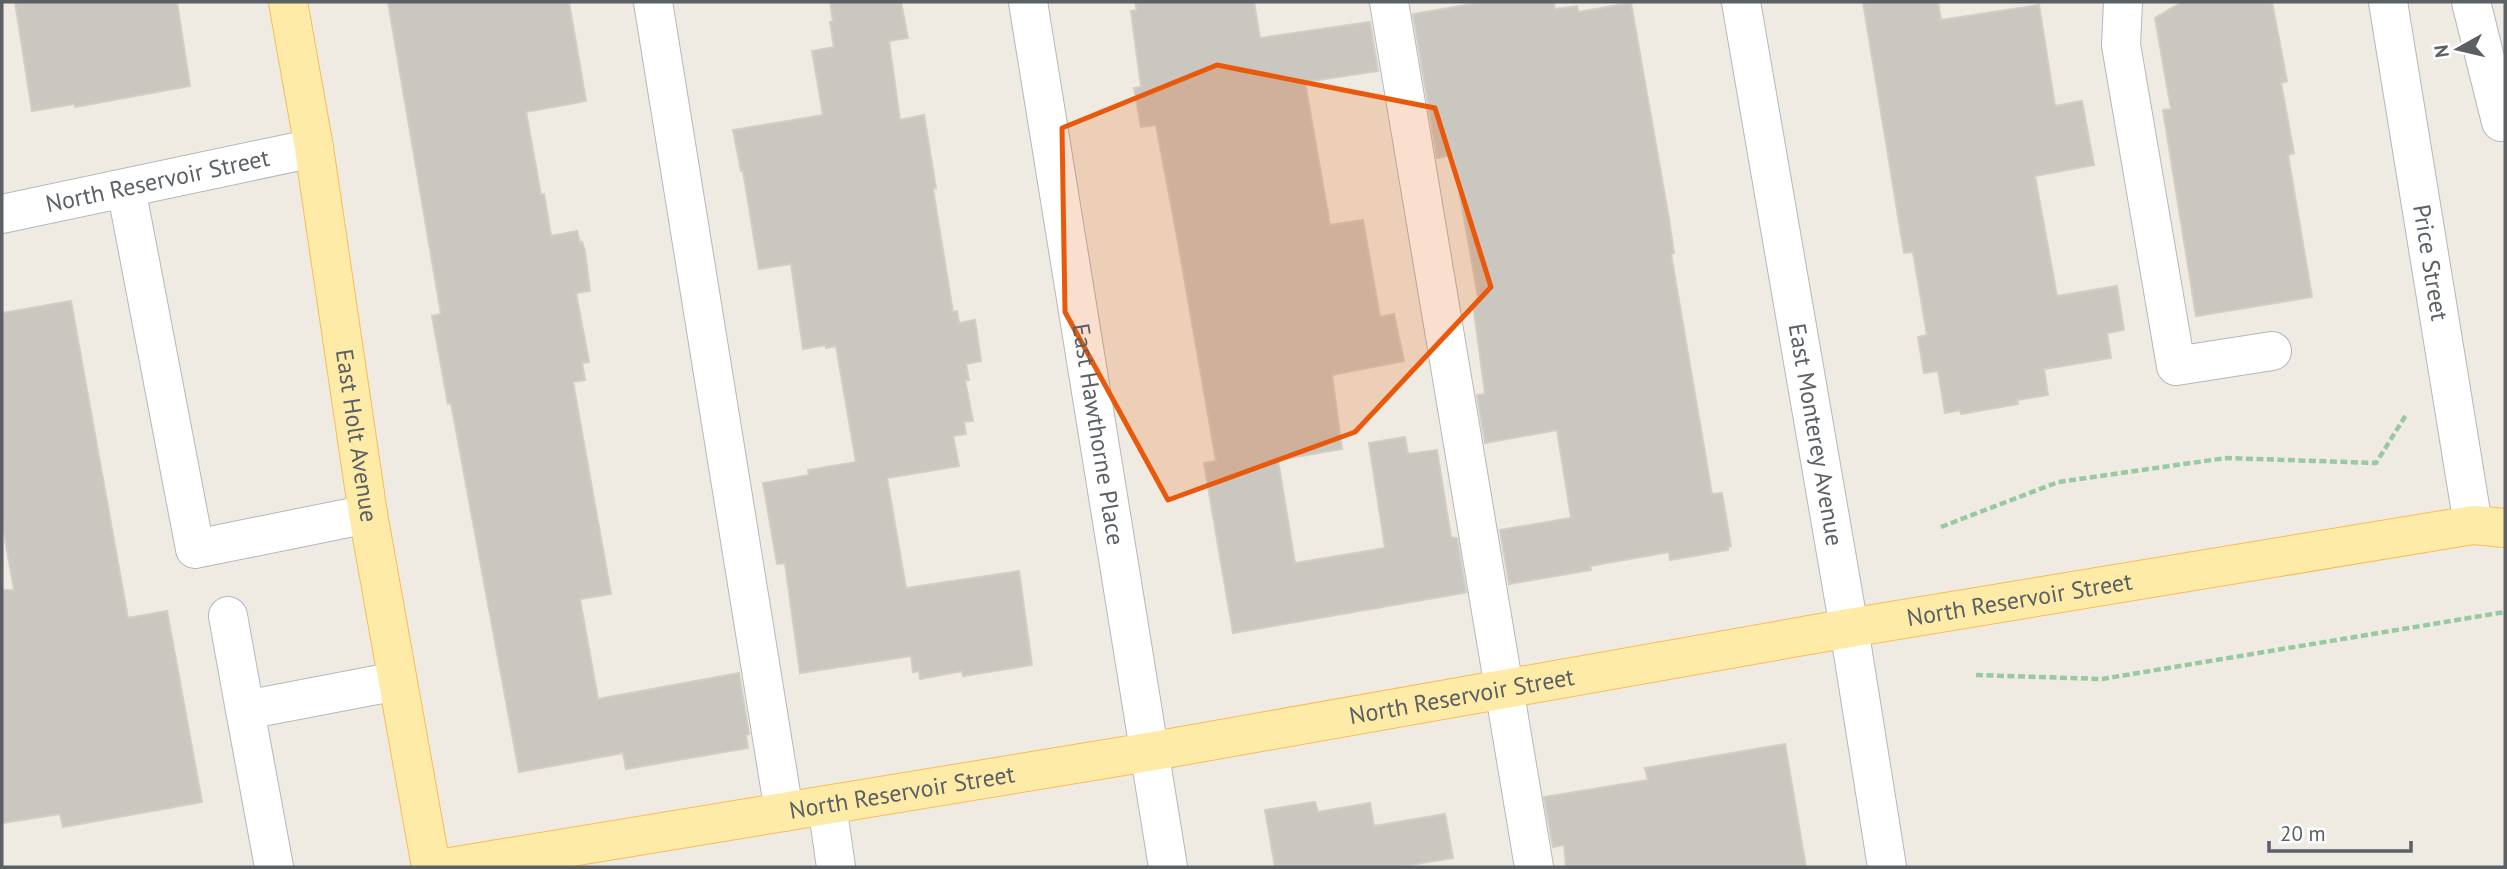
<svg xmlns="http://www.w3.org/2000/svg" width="2507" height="869" font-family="'PT Sans',sans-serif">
	<rect width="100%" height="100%" fill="#efebe3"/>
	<g fill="#cac6c0" stroke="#d4cdc1" stroke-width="2">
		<path d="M15 2H177L190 86 75 107 74 104 32 111Z"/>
		<path d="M388 2H569L586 101 526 112 541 195 544 194 551 236 577 231 580 243 582 242 585 251 590 291 576 293 589 362 582 363 585 380 573 382 611 594 580 599 598 699 739 673 749 734 746 735 748 748 626 769 623 753 519 772 451 403 448 404 432 316 441 314Z"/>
		<path d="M830 2H901L908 38 889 41 900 120 924 115 936 188 933 189 953 312 957 311 959 323 975 320 981 361 966 364 969 380H965L973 421 964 422 966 434 953 436 959 466 887 478 906 588 1019 571 1032 665 963 676 962 671 920 679 919 671 913 672 911 656 800 673 785 563 777 564 763 483 809 475 808 470 856 462 836 346 826 348V345L803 349 791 264 759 269 743 171H741L733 130 823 115 812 51 834 47 830 22 833 21Z"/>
		<path d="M1135 2H1254L1260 38 1370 22 1378 71 1305 82 1330 225 1363 220 1380 317 1394 314 1404 361 1332 375 1342 449 1278 460 1295 563 1385 548 1369 443 1405 437 1408 454 1437 450 1451 537 1457 538 1466 592 1463 593 1233 633 1204 463 1216 461 1178 242 1156 125 1141 127 1134 88 1141 87 1131 11 1137 10Z"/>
		<path d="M1484 2H1554L1555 9 1577 6 1578 12 1631 3 1669 219 1674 253 1671 254 1712 494 1722 493 1731 546 1728 547V550L1670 560 1669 552 1590 566 1591 570 1509 584 1500 530 1571 518 1557 430 1485 443 1477 395 1485 394 1473 304 1479 303 1453 155 1437 158 1413 14Z"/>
		<path d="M1863 2H1938L1941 20 2039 5 2055 106 2082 101 2094 165 2035 176 2057 296 2117 286 2124 330 2107 333 2111 358 2044 369 2048 395 2017 400 2018 404 1961 414 1960 410 1945 413 1938 371 1924 373 1918 337 1927 335 1913 252 1904 253Z"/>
		<path d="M2182 2H2272L2287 81 2281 83 2294 153 2288 155 2312 297 2196 316 2163 110 2171 109 2155 18Z"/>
		<path d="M71 301 128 618 167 611 202 802 63 827 60 814 2 823V590H14L2 522V313Z"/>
		<path d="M1785 744 1806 867H1566L1564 845 1553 847 1544 797 1648 780 1645 768Z"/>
		<path d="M1315 802 1318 812 1370 803 1374 826 1445 814 1453 858 1398 867H1275L1265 810Z"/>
	</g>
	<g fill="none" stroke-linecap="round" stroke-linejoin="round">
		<g stroke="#b4b7bb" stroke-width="40">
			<g id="minor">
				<path d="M653 2 784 812"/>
				<path id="s1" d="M1028 2 1168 867"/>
				<path d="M1389 2 1534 867"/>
				<path id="s2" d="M1741 2 1849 628 1887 867"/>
				<path d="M2123 2 2121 45 2176 366 2272 351"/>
				<path id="s3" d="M2388 2 2473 525"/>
				<path d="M2471 2 2501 122H2505"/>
				<path d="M126 188 195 549 368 514"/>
				<path id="s4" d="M2 214 314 148"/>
				<path d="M228 616 245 710"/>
				<path d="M827 805 836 867"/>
				<path d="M274 867 245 710 397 681"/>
			</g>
		</g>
		<g stroke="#f7bd54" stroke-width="40">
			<g id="major">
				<path id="s5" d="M288 2 314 148 368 514 431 867"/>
				<path id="s6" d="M450 867 1148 752 1849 628 2473 525 2505 528"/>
			</g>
		</g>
		<g stroke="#97c9a2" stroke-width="4.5" stroke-dasharray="7 3.5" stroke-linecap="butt">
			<path d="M1941 527 2058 482 2226 458 2376 463 2406 415"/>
			<path d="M1976 675 2102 679 2505 612"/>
		</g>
		<use href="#minor" stroke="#fff" stroke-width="38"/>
		<use href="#major" stroke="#ffeba8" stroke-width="38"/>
	</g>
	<path fill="#e8590c" fill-opacity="0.2" stroke="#e8590c" stroke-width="5" stroke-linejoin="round" d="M1217 65 1435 108 1491 287 1355 432 1168 500 1065 312 1062 128Z"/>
	<g text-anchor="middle" stroke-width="7" stroke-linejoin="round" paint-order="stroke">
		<g font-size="24" fill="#5b6065" stroke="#fff">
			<text dy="8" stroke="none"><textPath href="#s4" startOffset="159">North Reservoir Street</textPath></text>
			<text dy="8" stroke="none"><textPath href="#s3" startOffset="264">Price Street</textPath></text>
			<text dy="8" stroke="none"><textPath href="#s2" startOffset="439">East Monterey Avenue</textPath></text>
			<text dy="8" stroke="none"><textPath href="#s5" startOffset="439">East Holt Avenue</textPath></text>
			<text dy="8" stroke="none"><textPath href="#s1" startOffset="438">East Hawthorne Place</textPath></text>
			<text dy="8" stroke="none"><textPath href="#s6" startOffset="1592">North Reservoir Street</textPath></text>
			<text dy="8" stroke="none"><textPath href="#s6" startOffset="1026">North Reservoir Street</textPath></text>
			<text dy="8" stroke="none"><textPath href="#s6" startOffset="458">North Reservoir Street</textPath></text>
		</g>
	</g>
	<rect width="2507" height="869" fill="none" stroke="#5b6065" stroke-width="7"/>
	<g transform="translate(2458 49) rotate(262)" stroke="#ffffff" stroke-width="5" paint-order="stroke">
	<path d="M0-5L12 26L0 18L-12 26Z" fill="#5b6065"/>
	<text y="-10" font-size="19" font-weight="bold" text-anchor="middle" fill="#5b6065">N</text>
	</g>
	<path d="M2269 841v10h142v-10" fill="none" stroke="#5b6065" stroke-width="3.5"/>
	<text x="2280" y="841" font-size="21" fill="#5b6065" stroke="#ffffff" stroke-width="5" paint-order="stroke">20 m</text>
</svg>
